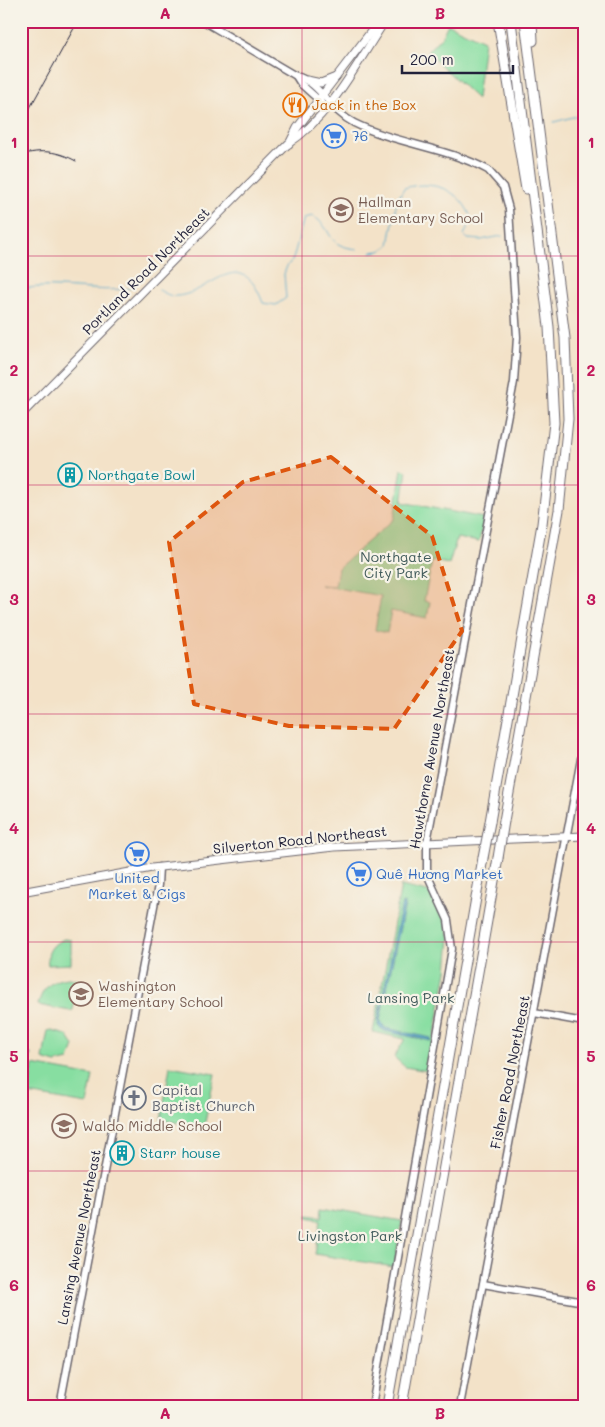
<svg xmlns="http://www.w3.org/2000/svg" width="605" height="1427" font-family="Mali,sans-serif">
	<rect width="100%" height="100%" fill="#f7f3e8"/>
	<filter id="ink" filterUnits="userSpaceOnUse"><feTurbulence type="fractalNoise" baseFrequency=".02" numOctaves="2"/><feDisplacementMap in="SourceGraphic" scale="10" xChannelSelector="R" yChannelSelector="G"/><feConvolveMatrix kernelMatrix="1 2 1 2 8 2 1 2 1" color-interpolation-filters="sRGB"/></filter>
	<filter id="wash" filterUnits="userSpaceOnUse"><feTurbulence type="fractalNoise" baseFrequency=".0096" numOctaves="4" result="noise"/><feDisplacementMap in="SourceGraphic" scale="20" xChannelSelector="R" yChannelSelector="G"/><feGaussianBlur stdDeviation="1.12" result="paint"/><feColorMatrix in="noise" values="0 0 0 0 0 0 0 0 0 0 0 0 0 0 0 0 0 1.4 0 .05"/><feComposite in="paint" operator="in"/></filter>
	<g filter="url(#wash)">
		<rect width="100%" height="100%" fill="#f3e2c8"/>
		<g fill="#87dea1" stroke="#54806e">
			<path d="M448 24 484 41 477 99 427 52 442 36Z"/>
			<path d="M402 469 407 471 402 502 484 518 479 542 457 538 449 564 432 561 424 601 430 602 427 618 391 611 387 633 375 630 381 596 320 585 335 586 338 568 394 519Z"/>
			<path d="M401 886 432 893 444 915 450 938 447 971 428 1071 405 1067 394 1057 405 1039 373 1032Z"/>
			<path d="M64 939 71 940V964L48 965C46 952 52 944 64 939Z"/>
			<path d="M69 978 78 980 73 1010 70 1011 38 1005C42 988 52 979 69 978Z"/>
			<path d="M48 1030 67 1035 74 1046 69 1060 56 1063 43 1059Z"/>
			<path d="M27 1054H31L21 1105V1084Z"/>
			<path d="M33 1065 93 1076 87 1104 28 1094Z"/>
			<path d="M170 1066 215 1074 204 1127 161 1120Z"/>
			<path d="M323 1207 402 1221 394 1267 315 1254 321 1220 308 1217V1215L322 1217Z"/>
		</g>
		<path fill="#4ba5c9" stroke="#366482" d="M402 903 405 904 380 1020 385 1028 431 1038V1041L385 1031 379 1027 378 1020Z"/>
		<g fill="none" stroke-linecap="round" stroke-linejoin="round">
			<g stroke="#4ba5c9" stroke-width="1">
				<path d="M554 122 584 114"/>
				<path d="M468 227 464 235 468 239 481 240 502 236"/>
				<path d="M371 252 380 251 389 245 397 200 404 188C432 180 458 188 470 215"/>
				<path d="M21 289C59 282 96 294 133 288"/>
				<path d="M159 290C163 292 169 296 174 296 209 297 240 240 263 303L276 305 286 298 284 274 287 266 293 259 304 218 313 216C335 230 324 246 357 249"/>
			</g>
		</g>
	</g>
	<g filter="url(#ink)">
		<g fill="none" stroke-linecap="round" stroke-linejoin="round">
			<g stroke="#6b656c" stroke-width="9">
				<g id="secondary">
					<path d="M203 21 296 76C320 82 330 111 354 123 396 144 446 147 488 170L503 187 509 209 517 337 514 382 427 842V874L448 920 452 949 372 1406"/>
					<path d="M296 76 301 84 321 102"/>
					<path d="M534 1013 584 1022"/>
					<path d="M483 1284 584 1302"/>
					<path d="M60 1406 158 885 159 867"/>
					<path d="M460 1406 584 743"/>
				</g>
			</g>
			<g stroke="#6b656c" stroke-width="9">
				<g id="primary">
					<path d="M307 80 321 83 336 77"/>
					<path d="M289 144 297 128 379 21"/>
					<path d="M21 415 288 144C331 116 357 63 385 21"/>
					<path d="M21 892 152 868 334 847 584 836"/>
				</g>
			</g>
			<g stroke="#6b656c" stroke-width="11">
				<g id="highway">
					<path d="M498 21 526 189"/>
					<path d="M532 21 533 41"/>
					<path d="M504 821 559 510 568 419 565 338 525 21"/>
					<path d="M490 822 542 524 554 423 549 327 511 21"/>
					<path d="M387 1406 483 858"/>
					<path d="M402 1406 498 858"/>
				</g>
			</g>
			<use href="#secondary" stroke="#fff" stroke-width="6"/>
			<use href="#primary" stroke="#fff" stroke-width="7"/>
			<use href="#highway" stroke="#fff" stroke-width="9"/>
			<g stroke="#22223b" stroke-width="1">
				<path d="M21 124 78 21"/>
				<path d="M21 155C41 149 58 151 76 161"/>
			</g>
			<g stroke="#6b656c" stroke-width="11" stroke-linecap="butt">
				<g id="highway-bridge">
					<path d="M483 858 490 822"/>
					<path d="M498 858 504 821"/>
				</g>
			</g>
			<use href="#highway-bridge" stroke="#fff" stroke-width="9"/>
		</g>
	</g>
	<path fill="#de560e" fill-opacity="0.2" stroke="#de560e" stroke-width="4" stroke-dasharray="10 6" stroke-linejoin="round" d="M331 457 432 536 462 631 394 729 289 726 194 704 169 542 243 482Z"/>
	<path fill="none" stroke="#c2185b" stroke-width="1" stroke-opacity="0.55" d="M302 21V1406M21 256H584M21 485H584M21 714H584M21 942H584M21 1171H584"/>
	<defs>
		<g id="restaurant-ring" transform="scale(1.25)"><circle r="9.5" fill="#f7f3e8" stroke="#e8710a" stroke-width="1.5"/><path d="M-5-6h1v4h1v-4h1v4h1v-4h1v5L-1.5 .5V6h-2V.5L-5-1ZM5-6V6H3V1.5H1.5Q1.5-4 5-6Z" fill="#e8710a"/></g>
		<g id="supermarket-ring" transform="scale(1.25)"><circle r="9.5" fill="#f7f3e8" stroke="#3f7fe0" stroke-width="1.5"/><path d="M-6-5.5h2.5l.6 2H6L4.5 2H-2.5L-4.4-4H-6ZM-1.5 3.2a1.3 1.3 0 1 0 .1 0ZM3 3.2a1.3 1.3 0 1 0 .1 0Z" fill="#3f7fe0"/></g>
		<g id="school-ring" transform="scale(1.25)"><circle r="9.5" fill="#f7f3e8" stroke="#8d6e63" stroke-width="1.5"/><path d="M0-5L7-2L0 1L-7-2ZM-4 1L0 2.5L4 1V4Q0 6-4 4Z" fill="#8d6e63"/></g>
		<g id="building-ring" transform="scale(1.25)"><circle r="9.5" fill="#f7f3e8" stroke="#0f9aa8" stroke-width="1.5"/><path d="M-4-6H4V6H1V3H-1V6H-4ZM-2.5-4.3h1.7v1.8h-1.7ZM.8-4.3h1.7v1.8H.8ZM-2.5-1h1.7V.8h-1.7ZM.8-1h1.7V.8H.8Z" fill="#0f9aa8"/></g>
		<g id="church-ring" transform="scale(1.25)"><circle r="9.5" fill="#f7f3e8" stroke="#6b7280" stroke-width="1.5"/><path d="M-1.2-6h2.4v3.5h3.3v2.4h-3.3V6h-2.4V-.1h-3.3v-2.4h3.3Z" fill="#6b7280"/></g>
	</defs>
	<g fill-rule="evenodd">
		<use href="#restaurant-ring" x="295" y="105"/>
		<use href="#supermarket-ring" x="334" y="136"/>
		<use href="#school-ring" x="341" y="210"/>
		<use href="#building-ring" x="70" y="475"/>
		<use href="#supermarket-ring" x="137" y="854"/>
		<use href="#supermarket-ring" x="359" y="874"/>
		<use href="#school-ring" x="81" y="994"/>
		<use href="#church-ring" x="134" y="1098"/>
		<use href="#school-ring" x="64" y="1126"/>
		<use href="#building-ring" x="122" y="1153"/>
	</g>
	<g text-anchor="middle" stroke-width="4.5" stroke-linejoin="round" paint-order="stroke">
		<g font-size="14" fill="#c56008" stroke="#f7f3e8" text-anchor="start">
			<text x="312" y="110">Jack in the Box</text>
		</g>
		<g font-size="14" fill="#366cbe" stroke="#f7f3e8" text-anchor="start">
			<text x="352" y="141">76</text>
			<text x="376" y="879">Quê Hương Market</text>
			<text x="137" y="883" text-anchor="middle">United<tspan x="137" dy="16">Market &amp; Cigs</tspan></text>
		</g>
		<g font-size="14" fill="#785e54" stroke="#f7f3e8" text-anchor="start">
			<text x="358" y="207">Hallman<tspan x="358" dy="16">Elementary School</tspan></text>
			<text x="98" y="991">Washington<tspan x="98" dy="16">Elementary School</tspan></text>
			<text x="82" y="1131">Waldo Middle School</text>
		</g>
		<g font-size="14" fill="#22223b" stroke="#f7f3e8">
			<text transform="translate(146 271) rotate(-45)" y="5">Portland Road Northeast</text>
			<text transform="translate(432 749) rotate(-80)" y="5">Hawthorne Avenue Northeast</text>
			<text transform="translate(300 840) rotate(-6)" y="5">Silverton Road Northeast</text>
			<text transform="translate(510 1072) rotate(-79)" y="5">Fisher Road Northeast</text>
			<text transform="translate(79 1237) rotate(-79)" y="5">Lansing Avenue Northeast</text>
		</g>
		<g font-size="14" fill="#0d838f" stroke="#f7f3e8" text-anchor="start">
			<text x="88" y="480">Northgate Bowl</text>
			<text x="140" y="1158">Starr house</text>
		</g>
		<g font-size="14" fill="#405a5a" stroke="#f7f3e8">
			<text x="396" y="562">Northgate<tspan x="396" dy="16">City Park</tspan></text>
			<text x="411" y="1003">Lansing Park</text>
			<text x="350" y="1241">Livingston Park</text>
		</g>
		<g font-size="14" fill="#5b616d" stroke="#f7f3e8" text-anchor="start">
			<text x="152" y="1095">Capital<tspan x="152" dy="16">Baptist Church</tspan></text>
		</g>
	</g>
	<rect width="605" height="1427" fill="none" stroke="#f7f3e8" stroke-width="55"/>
	<path d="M402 65v8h111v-8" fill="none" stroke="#22223b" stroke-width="2.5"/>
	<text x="410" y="65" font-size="15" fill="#22223b" stroke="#f7f3e8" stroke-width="4" paint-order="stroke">200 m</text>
	<rect x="28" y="28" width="550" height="1372" fill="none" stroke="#c2185b" stroke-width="2"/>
	<g font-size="16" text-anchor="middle" font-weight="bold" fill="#c2185b">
		<text x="165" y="19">A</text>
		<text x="440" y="19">B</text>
		<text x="14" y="148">1</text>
		<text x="591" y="148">1</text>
		<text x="14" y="376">2</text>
		<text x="591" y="376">2</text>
		<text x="14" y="605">3</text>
		<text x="591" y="605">3</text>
		<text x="14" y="834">4</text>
		<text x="591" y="834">4</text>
		<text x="14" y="1062">5</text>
		<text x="591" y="1062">5</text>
		<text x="14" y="1291">6</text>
		<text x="591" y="1291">6</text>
		<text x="165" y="1419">A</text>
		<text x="440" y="1419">B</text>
	</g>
</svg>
